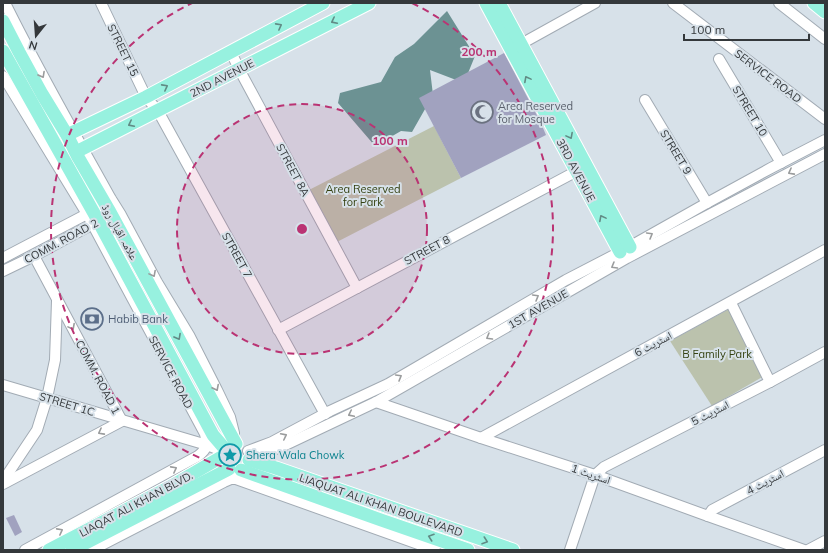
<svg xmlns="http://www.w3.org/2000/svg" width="828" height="553" font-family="Mulish,'Noto Naskh Arabic',sans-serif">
	<rect width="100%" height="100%" fill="#d7e1e9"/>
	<g fill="#bbc2ad">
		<path d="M434 126 461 178 333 244 305 192Z"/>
		<path d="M731 308 764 376 712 406 670 341Z"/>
	</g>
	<path fill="#6c9293" d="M447 11 475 56 464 83 430 70 433 95 412 132 401 131 375 146 338 103 340 93 381 82 395 57 414 44Z"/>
	<g fill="#a1a2bf">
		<path d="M504 53 540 121 546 135 461 178 419 98Z"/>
		<path d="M98 309 103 320 86 329 81 319Z"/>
		<path d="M14 515 22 532 15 536 6 518Z"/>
	</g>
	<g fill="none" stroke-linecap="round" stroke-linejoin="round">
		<g stroke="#a2abb4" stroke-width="12">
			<g id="minor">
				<path d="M5 3C38 70 75 134 111 199L121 215 157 282 189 335 217 390 230 417 234 433"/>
				<path d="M101 3 146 97 158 111 325 414"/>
				<path d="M673 3 825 119"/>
				<path d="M779 3 825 39"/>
				<path d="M521 44 595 3"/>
				<path d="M231 52 239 69 357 288"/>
				<path d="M719 59 781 163"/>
				<path d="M3 76 87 214 205 434C208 446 207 449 198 456L25 550"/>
				<path d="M645 100 707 203"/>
				<path d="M3 258 87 214 110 200"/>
				<path d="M3 271 34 256 117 211"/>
				<path d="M731 303 770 382"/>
				<path d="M278 330 577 171"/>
				<path d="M3 385 207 445 224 452"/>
				<path d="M376 402 481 438 595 475 708 516 804 550"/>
				<path d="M481 438 825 250"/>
				<path d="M248 451 272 442 330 411 388 384 566 280 620 252 707 203 771 168 825 140"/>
				<path d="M249 458 281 447 376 402 627 258 825 154"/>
				<path d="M3 481 37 430 47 398 55 360 57 301"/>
				<path d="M3 484 122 421 34 256"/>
				<path d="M708 516 712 510 825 450"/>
				<path d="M92 550 224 482 231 479H236L435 550"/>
				<path d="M570 550 595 475 604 467 770 382 825 352"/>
				<path d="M808 550 825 541"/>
			</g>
		</g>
		<g stroke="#fff" stroke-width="15">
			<g id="major">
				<path d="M486 3 620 252"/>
				<path d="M499 3 630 247"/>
				<path d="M814 3 825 12"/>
				<path d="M3 21 19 52 42 94 67 135 78 157 110 212 236 444"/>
				<path d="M3 51 95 215 213 435 225 449"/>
				<path d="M67 135 146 97 323 3"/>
				<path d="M76 152 369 3"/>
				<path d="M249 460 276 468 513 550"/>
				<path d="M241 470 381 520 468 550"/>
				<path d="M49 550 168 488 223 456"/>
				<path d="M72 550 229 469"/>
			</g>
		</g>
		<use href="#minor" stroke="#fff" stroke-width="10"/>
		<use href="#major" stroke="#97f1df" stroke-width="13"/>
	</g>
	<defs><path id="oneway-chevron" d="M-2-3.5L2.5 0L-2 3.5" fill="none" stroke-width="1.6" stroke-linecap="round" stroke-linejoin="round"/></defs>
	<g stroke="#618b85">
		<use href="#oneway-chevron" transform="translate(334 21) rotate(153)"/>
		<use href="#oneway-chevron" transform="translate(279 26) rotate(-28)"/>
		<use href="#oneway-chevron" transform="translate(527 79) rotate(-118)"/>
		<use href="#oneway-chevron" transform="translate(165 87) rotate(-28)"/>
		<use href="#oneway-chevron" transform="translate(131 124) rotate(153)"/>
		<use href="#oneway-chevron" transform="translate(570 136) rotate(62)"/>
		<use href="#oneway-chevron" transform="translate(602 218) rotate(-118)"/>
		<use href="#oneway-chevron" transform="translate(178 337) rotate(61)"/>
		<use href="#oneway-chevron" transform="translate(431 537) rotate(-161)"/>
		<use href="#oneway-chevron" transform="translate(485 541) rotate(19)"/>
	</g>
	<g stroke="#9a9c9d">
		<use href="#oneway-chevron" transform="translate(42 75) rotate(61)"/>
		<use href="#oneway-chevron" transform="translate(791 172) rotate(152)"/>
		<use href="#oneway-chevron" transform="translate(650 235) rotate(-30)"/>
		<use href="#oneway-chevron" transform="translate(614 266) rotate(150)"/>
		<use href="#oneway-chevron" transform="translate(153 274) rotate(62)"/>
		<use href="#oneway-chevron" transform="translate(536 297) rotate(-30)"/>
		<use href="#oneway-chevron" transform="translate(72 327) rotate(62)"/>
		<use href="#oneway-chevron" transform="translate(489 337) rotate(150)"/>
		<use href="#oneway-chevron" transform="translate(399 377) rotate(-30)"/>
		<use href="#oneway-chevron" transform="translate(216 388) rotate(63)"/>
		<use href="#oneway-chevron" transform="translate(351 414) rotate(154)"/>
		<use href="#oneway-chevron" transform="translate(101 432) rotate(152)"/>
		<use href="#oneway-chevron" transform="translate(284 436) rotate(-27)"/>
		<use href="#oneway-chevron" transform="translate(174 469) rotate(-28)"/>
		<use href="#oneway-chevron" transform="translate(60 531) rotate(-28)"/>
	</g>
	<circle cx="302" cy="229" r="125" fill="#ba3373" fill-opacity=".12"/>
	<g fill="none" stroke="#ba3373" stroke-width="2" stroke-dasharray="7 5">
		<circle cx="302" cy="229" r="125"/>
		<path d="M412 3A251 251 0 1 1 192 3"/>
	</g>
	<defs>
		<g id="mosque-ring" transform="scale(1.15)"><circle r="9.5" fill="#d7e1e9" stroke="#6b7280" stroke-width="1.5"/><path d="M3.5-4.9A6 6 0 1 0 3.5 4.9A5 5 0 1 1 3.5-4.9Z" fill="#6b7280"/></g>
		<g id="bank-ring" transform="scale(1.15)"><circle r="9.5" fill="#d7e1e9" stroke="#5c6f8a" stroke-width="1.5"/><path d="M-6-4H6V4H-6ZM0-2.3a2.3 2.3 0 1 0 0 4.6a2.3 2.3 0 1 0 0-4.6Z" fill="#5c6f8a"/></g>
		<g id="sight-ring" transform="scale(1.15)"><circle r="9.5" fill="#d7e1e9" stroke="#0f9aa8" stroke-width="1.5"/><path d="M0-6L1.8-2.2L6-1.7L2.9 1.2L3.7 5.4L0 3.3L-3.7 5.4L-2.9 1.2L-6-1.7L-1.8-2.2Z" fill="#0f9aa8"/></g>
	</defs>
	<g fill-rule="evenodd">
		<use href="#mosque-ring" x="482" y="112"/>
		<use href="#bank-ring" x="92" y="319"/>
		<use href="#sight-ring" x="230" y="455"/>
	</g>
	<g text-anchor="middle" stroke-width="4" stroke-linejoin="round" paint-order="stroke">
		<g font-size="11" fill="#34383b" stroke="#d7e1e9">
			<text transform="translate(123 50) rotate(64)" y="4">STREET 15</text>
			<text transform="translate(768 76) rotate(37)" y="4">SERVICE ROAD</text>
			<text transform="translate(222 78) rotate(-27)" y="4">2ND AVENUE</text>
			<text transform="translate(750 111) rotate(59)" y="4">STREET 10</text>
			<text transform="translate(676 152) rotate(59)" y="4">STREET 9</text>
			<text transform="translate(293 170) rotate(62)" y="4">STREET 8A</text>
			<text transform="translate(576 170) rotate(62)" y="4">3RD AVENUE</text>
			<text transform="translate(120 232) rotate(61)" y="4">علامہ اقبال روڈ</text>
			<text transform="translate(61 241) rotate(-28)" y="4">COMM. ROAD 2</text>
			<text transform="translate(427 250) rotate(-28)" y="4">STREET 8</text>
			<text transform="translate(237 255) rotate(61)" y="4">STREET 7</text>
			<text transform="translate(538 309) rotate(-30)" y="4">1ST AVENUE</text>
			<text transform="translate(653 344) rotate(-28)" y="4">اسٹریٹ 6</text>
			<text transform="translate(171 372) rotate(62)" y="4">SERVICE ROAD</text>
			<text transform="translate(98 377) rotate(62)" y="4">COMM. ROAD 1</text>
			<text transform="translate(67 404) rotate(17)" y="4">STREET 1C</text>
			<text transform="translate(710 413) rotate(-27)" y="4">اسٹریٹ 5</text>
			<text transform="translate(591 474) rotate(19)" y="4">اسٹریٹ 1</text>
			<text transform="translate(765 482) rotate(-28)" y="4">اسٹریٹ 4</text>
			<text transform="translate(136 504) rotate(-28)" y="4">LIAQAT ALI KHAN BLVD.</text>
			<text transform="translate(381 505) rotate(19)" y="4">LIAQUAT ALI KHAN BOULEVARD</text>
		</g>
		<g font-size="11" fill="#5b616d" stroke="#d7e1e9" text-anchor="start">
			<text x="498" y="110">Area Reserved<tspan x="498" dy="13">for Mosque</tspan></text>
		</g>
		<g font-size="11" fill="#344111" stroke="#d7e1e9">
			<text x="363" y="193">Area Reserved<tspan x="363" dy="13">for Park</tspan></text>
			<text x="717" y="358">B Family Park</text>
		</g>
		<g font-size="11" fill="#4e5e75" stroke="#d7e1e9" text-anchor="start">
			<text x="108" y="323">Habib Bank</text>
		</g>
		<g font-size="11" fill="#0d838f" stroke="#d7e1e9" text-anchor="start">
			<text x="246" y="459">Shera Wala Chowk</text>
		</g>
	</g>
	<circle cx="302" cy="229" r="6" fill="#ba3373" stroke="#d7e1e9" stroke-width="2"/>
	<g font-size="12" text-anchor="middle" font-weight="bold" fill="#ba3373" stroke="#d7e1e9" stroke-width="4" stroke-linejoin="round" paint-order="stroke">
		<text x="479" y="56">200 m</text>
		<text x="390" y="145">100 m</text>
	</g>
	<rect width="828" height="553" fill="none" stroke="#34383b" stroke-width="8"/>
	<g transform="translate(36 36) rotate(197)" stroke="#d7e1e9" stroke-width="3" paint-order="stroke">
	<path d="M0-3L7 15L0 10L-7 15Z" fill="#34383b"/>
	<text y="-6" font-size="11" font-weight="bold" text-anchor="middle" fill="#34383b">N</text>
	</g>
	<path d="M684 34v6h125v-6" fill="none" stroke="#34383b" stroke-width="2"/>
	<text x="690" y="34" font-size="12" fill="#34383b" stroke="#d7e1e9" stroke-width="3" paint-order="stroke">100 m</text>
</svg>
